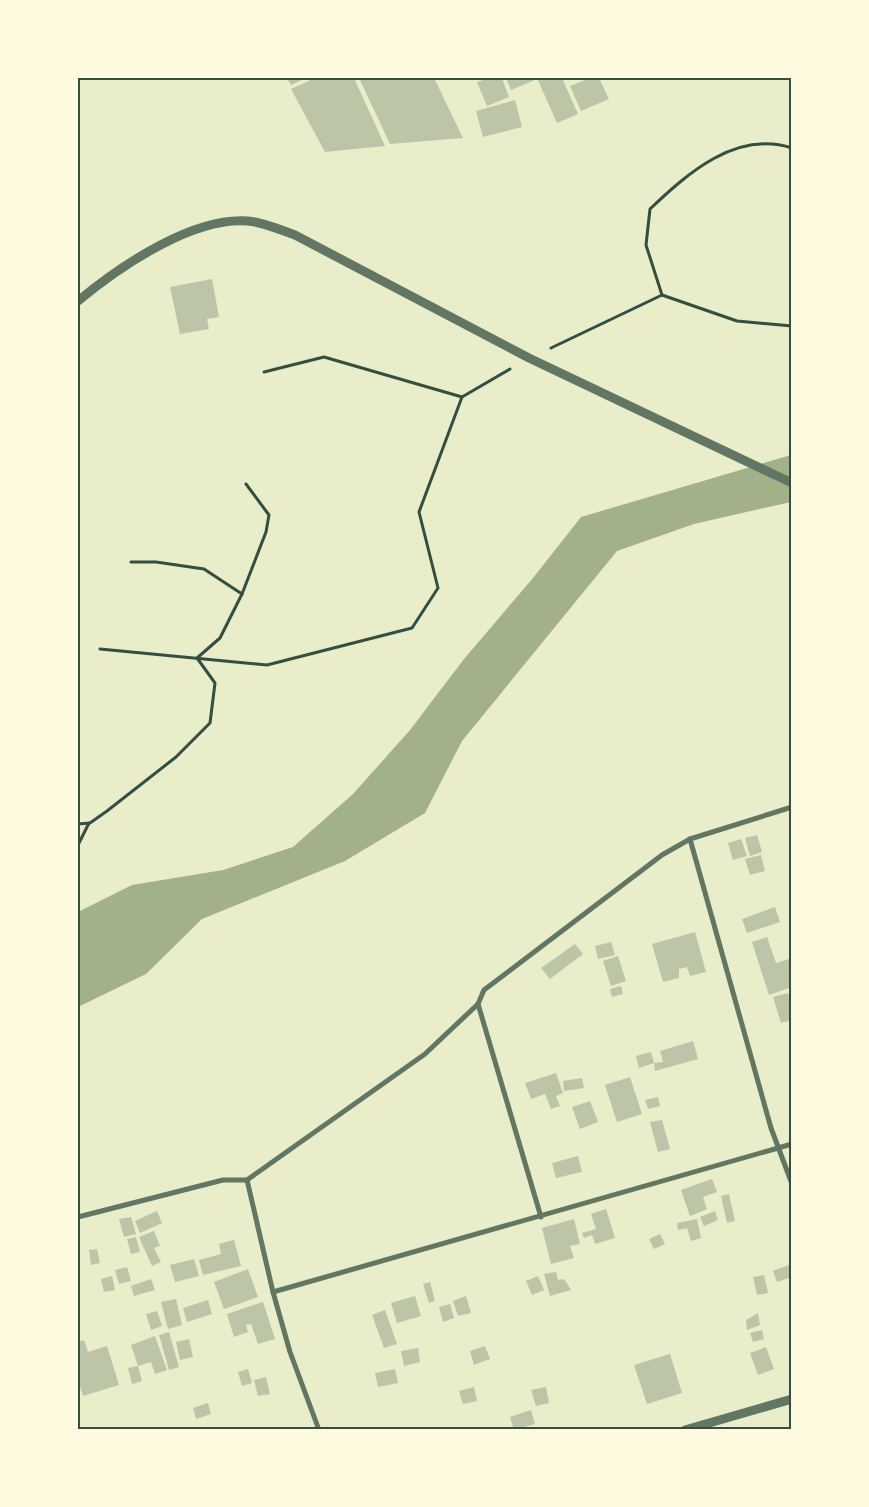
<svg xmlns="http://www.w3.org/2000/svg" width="869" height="1507" font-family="'Crimson Pro',serif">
	<rect width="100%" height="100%" fill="#e9edc9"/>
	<path fill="#a3b18a" d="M791 455V502L694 524 617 551 462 741 425 813 345 861 202 919 146 974 78 1007V912L132 885 223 870 293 847 353 794 410 730 464 659 533 578 581 517Z"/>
	<g fill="#bcc5a7">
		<path d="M287 78H306L291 85Z"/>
		<path d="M315 78H354L385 146 325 152 291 89Z"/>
		<path d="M359 78H434L463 138 390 144Z"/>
		<path d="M489 78H502L509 97 487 106 477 82Z"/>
		<path d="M506 78H534L535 80 511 90Z"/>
		<path d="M537 78H562L578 114 557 123Z"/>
		<path d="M590 78H599L609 99 581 111 570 86Z"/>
		<path d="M515 100 522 127 483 137 476 111Z"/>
		<path d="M212 279 219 317 207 319 209 329 180 334 170 287Z"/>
		<path d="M757 835 762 852 750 856 745 838Z"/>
		<path d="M741 839 747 856 733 860 728 843Z"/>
		<path d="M761 855 765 871 750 875 745 859Z"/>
		<path d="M775 907 780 922 747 933 742 919Z"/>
		<path d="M695 932 706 972 690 976 687 967 679 969V978L663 982 652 944Z"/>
		<path d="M767 937 776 963 789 959 792 966V987L769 995 752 942Z"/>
		<path d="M611 942 615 955 598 959 595 946Z"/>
		<path d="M575 944 583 954 550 979 541 968Z"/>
		<path d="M618 956 626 981 611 986 603 961Z"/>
		<path d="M621 986 623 994 612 997 610 989Z"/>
		<path d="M788 993 792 1004V1020L781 1023 773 997Z"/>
		<path d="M693 1041 698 1059 655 1071 654 1063 663 1062 660 1051Z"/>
		<path d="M651 1052 654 1063 639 1068 636 1056Z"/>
		<path d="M556 1073 563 1093 556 1096 560 1106 551 1109 545 1094 531 1099 525 1083Z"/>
		<path d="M630 1077 642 1114 617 1122 605 1085Z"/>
		<path d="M582 1078 584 1088 564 1091 563 1081Z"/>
		<path d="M658 1097 660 1106 648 1109 645 1100Z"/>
		<path d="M590 1101 598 1122 580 1129 572 1107Z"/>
		<path d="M662 1120 670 1149 658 1152 650 1122Z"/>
		<path d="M578 1156 582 1172 556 1178 552 1163Z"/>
		<path d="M712 1179 717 1192 703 1197 707 1209 690 1216 681 1190Z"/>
		<path d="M729 1194 735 1221 727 1223 721 1196Z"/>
		<path d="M606 1209 615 1238 595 1244 592 1235 584 1238 582 1233 596 1229 591 1214Z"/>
		<path d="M157 1211 162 1223 140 1233 135 1221Z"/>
		<path d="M715 1211 718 1220 704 1226 700 1217Z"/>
		<path d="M131 1217 136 1234 124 1237 119 1219Z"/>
		<path d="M574 1219 580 1244 570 1246 574 1258 551 1264 542 1228Z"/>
		<path d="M697 1219 701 1238 691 1241 687 1228 678 1230 677 1223Z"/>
		<path d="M154 1231 160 1246 154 1248 161 1262 152 1266 139 1237Z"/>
		<path d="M660 1234 665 1244 654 1249 649 1239Z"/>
		<path d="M136 1237 140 1252 131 1254 127 1239Z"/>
		<path d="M234 1240 241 1266 203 1275 199 1260 221 1254 219 1244Z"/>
		<path d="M97 1249 100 1263 91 1265 89 1250Z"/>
		<path d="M194 1259 199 1276 175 1282 170 1265Z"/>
		<path d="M791 1264 792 1277 777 1282 773 1271Z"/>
		<path d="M127 1267 131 1281 119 1284 115 1270Z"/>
		<path d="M248 1269 258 1297 224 1309 214 1282Z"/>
		<path d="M556 1272 558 1280 564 1279 571 1290 550 1296 544 1274Z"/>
		<path d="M764 1275 768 1293 757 1295 753 1277Z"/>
		<path d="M112 1276 115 1290 104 1292 101 1279Z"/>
		<path d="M538 1276 544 1290 532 1295 526 1281Z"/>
		<path d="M151 1279 155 1290 134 1296 131 1286Z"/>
		<path d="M430 1282 435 1301 429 1303 423 1284Z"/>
		<path d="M415 1296 421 1316 397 1323 391 1303Z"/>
		<path d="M466 1296 471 1313 458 1316 453 1301Z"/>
		<path d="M176 1299 182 1325 168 1329 161 1302Z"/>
		<path d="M208 1300 212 1314 187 1322 183 1308Z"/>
		<path d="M263 1302 275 1339 258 1344 251 1324 246 1325 248 1332 234 1337 227 1314Z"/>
		<path d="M450 1304 454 1318 443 1322 439 1307Z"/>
		<path d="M385 1310 397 1344 384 1348 372 1315Z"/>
		<path d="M157 1311 162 1326 151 1330 146 1314Z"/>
		<path d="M758 1313 760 1325 747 1330 746 1320Z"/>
		<path d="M762 1330 764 1339 753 1342 750 1333Z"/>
		<path d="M169 1332 179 1367 169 1370 159 1335Z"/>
		<path d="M155 1336 167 1370 155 1374 151 1362 138 1366 131 1345Z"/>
		<path d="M189 1339 193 1357 180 1360 176 1342Z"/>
		<path d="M84 1340 88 1352 107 1346 119 1385 83 1396 78 1380V1342Z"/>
		<path d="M485 1346 490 1359 474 1365 470 1351Z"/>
		<path d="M766 1347 774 1369 758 1375 750 1353Z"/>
		<path d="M418 1348 420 1362 404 1366 401 1351Z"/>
		<path d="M670 1354 682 1393 647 1404 634 1365Z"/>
		<path d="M138 1366 142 1381 132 1384 128 1368Z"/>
		<path d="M248 1369 252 1383 242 1386 238 1372Z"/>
		<path d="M395 1369 398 1383 378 1387 375 1373Z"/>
		<path d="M266 1377 270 1394 258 1396 254 1380Z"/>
		<path d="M474 1387 477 1401 463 1404 459 1391Z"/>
		<path d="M546 1387 549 1403 536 1406 531 1390Z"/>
		<path d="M208 1403 211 1414 196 1419 193 1408Z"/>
		<path d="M531 1410 535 1424 514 1430 510 1417Z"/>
	</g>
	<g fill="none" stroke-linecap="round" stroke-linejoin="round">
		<g stroke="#344e41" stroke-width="3">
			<path d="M662 295 646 245 650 209C688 173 736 130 792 148"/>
			<path d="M551 348 662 295 737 321 792 326"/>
			<path d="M264 372 324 357 462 397"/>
			<path d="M242 594 266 532 269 515 246 484"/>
			<path d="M100 649 267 665 412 628 438 588 419 512 462 397 510 369"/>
			<path d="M78 824 90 823 107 811 176 757 210 723 215 683 197 658 220 638 242 594 204 569 156 562H131"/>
			<path d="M78 845 89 823"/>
		</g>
		<g stroke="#617663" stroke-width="5">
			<path d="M690 839 771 1128 792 1184"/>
			<path d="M247 1180 425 1054 478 1004"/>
			<path d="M78 1217 223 1180H247L273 1292 290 1352 319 1430"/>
			<path d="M541 1217 478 1004 484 990 662 855 690 839 792 807"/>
			<path d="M273 1292 792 1144"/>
		</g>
		<g stroke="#617663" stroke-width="9">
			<path d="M78 301C119 267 198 212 255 222 268 225 282 230 295 235L529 358 792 483"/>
			<path d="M685 1430 792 1399"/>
		</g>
	</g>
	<rect width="869" height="1507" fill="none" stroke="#fefae0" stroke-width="158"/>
	<rect x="79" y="79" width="711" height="1349" fill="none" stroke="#344e41" stroke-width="2"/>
</svg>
